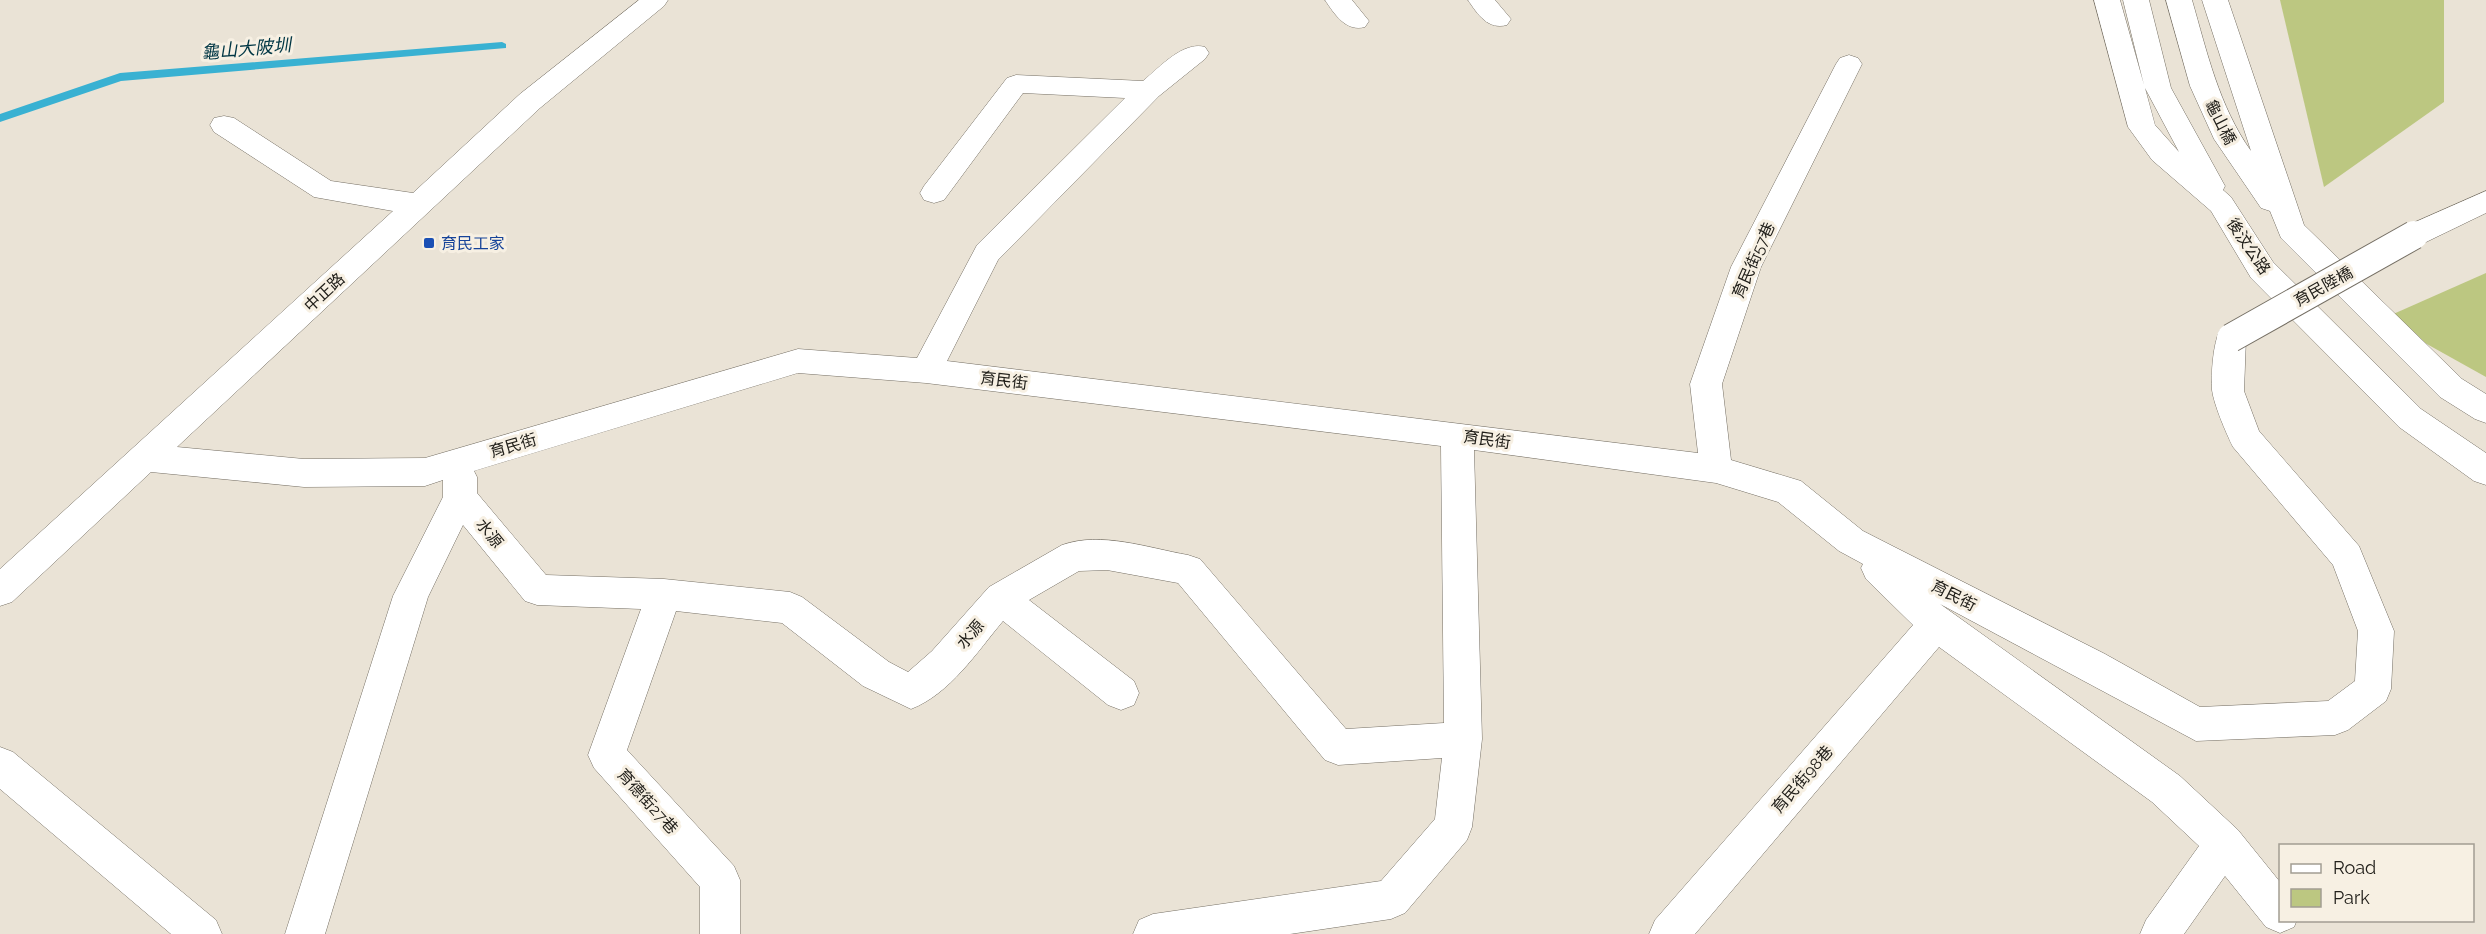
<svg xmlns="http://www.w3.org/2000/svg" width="2486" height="934" font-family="Raleway,'Noto Sans TC',sans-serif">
	<rect width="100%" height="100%" fill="#eae3d6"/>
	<g fill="#bcc781">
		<path d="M2280 0H2444V102L2324 187Z"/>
		<path d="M2486 273V377L2382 319Z"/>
	</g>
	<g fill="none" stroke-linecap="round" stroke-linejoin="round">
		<path fill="#39b1d2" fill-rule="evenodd" d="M502 42 506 44V48L121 81 0 122V114L120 73Z"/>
		<g stroke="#756f64" stroke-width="1">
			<g id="minor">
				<path d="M639 0H668L664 6 540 108 177 447 304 459 425 458 798 349 917 358 977 245 1125 98 1023 93 944 200 934 203 924 200 920 193 924 186 1007 78 1016 75 1143 81C1160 67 1183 41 1205 47L1209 53 1205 59 1159 96 998 260 947 361 1698 453 1690 384 1731 267 1836 64 1840 58 1849 55 1858 58 1862 64 1761 267 1722 384 1731 460 1801 481 1863 531 2105 654 2200 707 2328 701 2355 681 2358 631 2333 565 2233 447C2226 433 2214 405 2212 390 2211 374 2213 343 2220 330L2231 326 2242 330 2246 338 2244 391 2259 431 2359 546 2394 631 2391 689 2386 701 2348 730 2335 735 2196 741 1940 604 2180 776 2238 830 2280 882V920H2297L2294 927 2280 933 2266 927 2225 876 2184 934H2140L2146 920 2199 846 2152 802 1939 647 1695 934H1649L1655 920 1913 625 1866 579 1861 568 1863 564 1839 551 1778 502 1716 483 1474 450 1482 739 1472 827 1467 840 1405 913 1391 919 1290 934H1133L1139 920 1153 914 1381 881 1435 819 1442 758 1338 765 1325 760 1178 583 1107 570 1079 571 1029 600 1134 681 1139 693 1134 705 1121 710 1108 705 1003 621C977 652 950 694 911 709L863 686 782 623 676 611 627 750 734 866 740 880V934H700V887L594 768 588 755 641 609 537 605 525 601 463 525 428 597 325 934H285L393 596 443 497V480L425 486 304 487 151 472 12 602 0 606V569L393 211 314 197 214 132 210 125 214 118 224 116 234 118 331 181 413 193 520 94ZM798 373 926 383 1441 446 1444 723 1346 729 1200 559 1188 555C1148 548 1101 531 1062 545L989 587 932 651 908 672 889 662 802 597 790 592 664 579 546 575 477 493V477L474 471Z"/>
				<path d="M1325 0H1352L1369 21 1365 27C1346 32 1335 15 1325 0Z"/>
				<path d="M1468 0H1495L1511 19 1507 25C1488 30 1478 15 1468 0Z"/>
				<path d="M2094 0H2120L2144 85 2123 0H2149L2171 88 2225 186 2223 190 2231 197 2273 262 2421 409 2486 453V485L2474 481 2399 427 2251 278 2211 211 2152 160 2128 127ZM2145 88 2179 152 2155 125Z"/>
				<path d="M2166 0H2192C2207 52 2219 106 2251 151L2202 0H2228L2304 225 2462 379 2486 394V423L2475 419 2440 397 2281 238 2270 211 2261 208 2214 139 2190 86Z"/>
				<path d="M2486 191V213L2424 243 2414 246 2404 243 2399 235 2404 227Z"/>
				<path d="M0 747 13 752 216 920 222 934H171L0 789Z"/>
			</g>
		</g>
		<use href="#minor" fill="#fff" fill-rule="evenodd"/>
		<g stroke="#756f64" stroke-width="30" stroke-linecap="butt">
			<path id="minor-bridge" d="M2231 338 2414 235"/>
		</g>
		<use href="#minor-bridge" stroke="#fff" stroke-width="28"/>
	</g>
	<rect fill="#1a4fb4" stroke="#f7f0e3" stroke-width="2" x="423" y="237" width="12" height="12" rx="3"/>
	<g text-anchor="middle" stroke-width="6" stroke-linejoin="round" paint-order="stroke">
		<g font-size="16" fill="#22201b" stroke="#f7f0e3">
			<text transform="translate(2221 122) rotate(63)" y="6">龜山橋</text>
			<text transform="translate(2249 246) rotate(56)" y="6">後汶公路</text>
			<text transform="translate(1753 260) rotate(-66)" y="6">育民街57巷</text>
			<text transform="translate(2323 286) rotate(-29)" y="6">育民陸橋</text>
			<text transform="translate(324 292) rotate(-43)" y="6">中正路</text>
			<text transform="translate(1004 380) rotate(7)" y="6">育民街</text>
			<text transform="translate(1487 439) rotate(8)" y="6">育民街</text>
			<text transform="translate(513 445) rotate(-16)" y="6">育民街</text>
			<text transform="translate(490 533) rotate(51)" y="6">水源</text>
			<text transform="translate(1954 595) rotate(27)" y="6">育民街</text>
			<text transform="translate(970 634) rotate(-49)" y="6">水源</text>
			<text transform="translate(1802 779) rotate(-49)" y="6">育民街98巷</text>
			<text transform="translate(648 801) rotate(48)" y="6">育德街27巷</text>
		</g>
		<g font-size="16" fill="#164399" stroke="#f7f0e3" text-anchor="start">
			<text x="441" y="249">育民工家</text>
		</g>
		<g font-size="18" font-style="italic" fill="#003644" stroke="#f7f0e3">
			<text transform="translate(246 49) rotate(-5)" y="6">龜山大陂圳</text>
		</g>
	</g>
	<rect x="2279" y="844" width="195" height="78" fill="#f7f0e3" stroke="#a29d93" stroke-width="1.5"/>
	<rect x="2291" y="864" width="30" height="9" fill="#ffffff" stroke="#a29d93" stroke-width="1.5"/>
	<text x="2333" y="874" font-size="18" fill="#22201b">Road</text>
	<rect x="2291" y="889" width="30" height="18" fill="#bcc781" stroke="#a29d93" stroke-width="1.5"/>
	<text x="2333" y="904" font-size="18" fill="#22201b">Park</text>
</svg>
